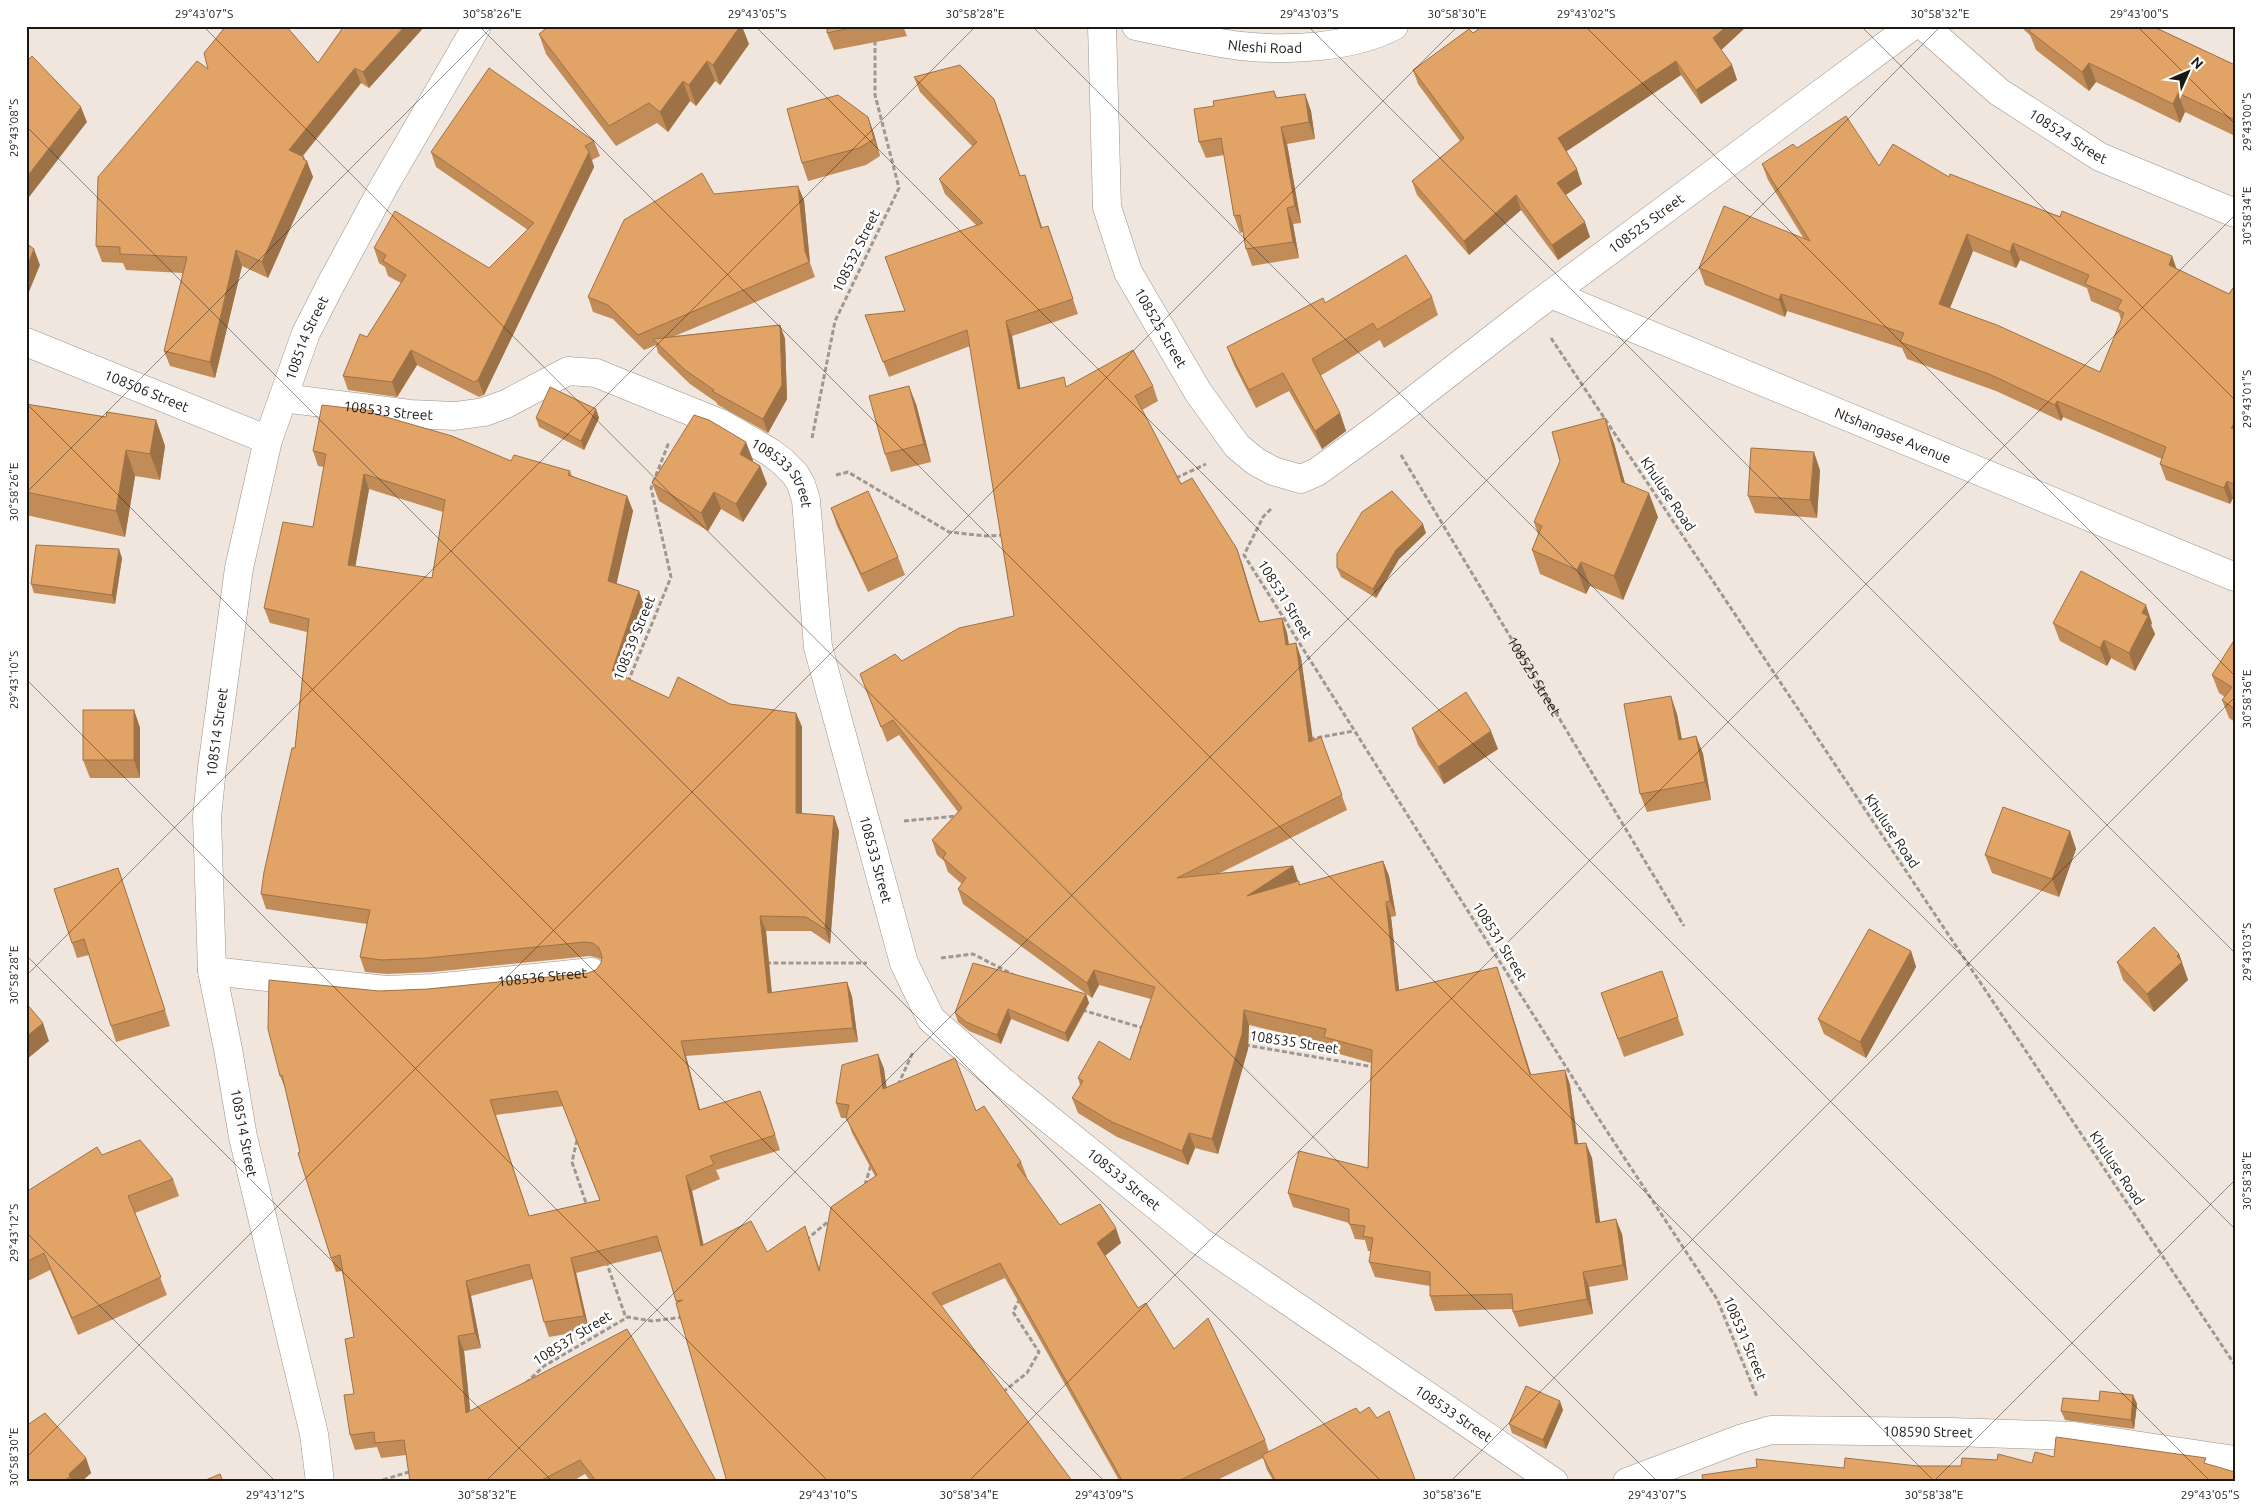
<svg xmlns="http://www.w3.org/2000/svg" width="2261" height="1508" font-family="Ubuntu,sans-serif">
	<rect width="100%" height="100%" fill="#f0e6dd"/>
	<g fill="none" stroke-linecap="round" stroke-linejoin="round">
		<g stroke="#9b928a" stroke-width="29">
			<g id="minor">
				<path id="s2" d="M1102 26 1107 207 1128 272 1198 392 1237 446 1255 461 1273 471 1301 479 1317 472 1383 424 1531 309 1912 26"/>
				<path id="s3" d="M1136 26C1170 33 1206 42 1241 46 1288 51 1352 48 1394 26"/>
				<path id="s4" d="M1924 26 1999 92 2100 157 2235 213"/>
				<path id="s5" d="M1551 294 2235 577"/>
				<path id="s6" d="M26 342 268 440"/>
				<path id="s7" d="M283 398 410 414 455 416 484 412 506 404 568 371 596 373 722 424 770 452 782 461 795 474 801 484 806 500 818 647 904 963 931 1019 1003 1082 1200 1241 1554 1482"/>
				<path id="s8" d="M212 971 386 990 433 988 592 972"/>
				<path id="s9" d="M320 1482 314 1434 243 1137 228 1049 212 971 207 817 212 768 239 568 268 440 306 333 332 282 384 186 477 26"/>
				<path id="s10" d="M1627 1482 1740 1439 1771 1430 1952 1432 2074 1436 2235 1460"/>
			</g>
		</g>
		<g stroke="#9f9891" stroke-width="3" stroke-dasharray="5 2.5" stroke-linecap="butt">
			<path d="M1551 338 2235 1365"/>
			<path d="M812 438 835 321 899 188 875 95V39"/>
			<path id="s1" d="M1401 455 1684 926"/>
			<path d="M836 475 848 472 949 532 986 536 1003 535"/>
			<path d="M1176 478 1206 464"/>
			<path d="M1271 509 1263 517 1244 555 1595 1113 1717 1299 1757 1397"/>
			<path d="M628 682 671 577 651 488 669 442"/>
			<path d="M1310 739 1354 731"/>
			<path d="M904 821 957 816"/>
			<path d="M941 958 973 954 1014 975"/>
			<path d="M766 963H867"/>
			<path d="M1082 1010 1143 1028"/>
			<path d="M1245 1045 1374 1067"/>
			<path d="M898 1085 913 1052"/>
			<path d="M577 1140 572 1162 587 1206"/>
			<path d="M865 1185 871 1165"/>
			<path d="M806 1240 830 1220"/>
			<path d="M606 1261 626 1318"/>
			<path d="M526 1383 544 1366 628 1317 652 1321 684 1317"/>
			<path d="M1003 1392 1027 1373 1039 1352 1013 1312 1020 1298"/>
			<path d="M376 1482 412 1471"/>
		</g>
		<use href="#minor" stroke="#fff" stroke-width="28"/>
	</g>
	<g fill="#c28c58" fill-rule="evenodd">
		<path d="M220 26H286L318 63 344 26H425L369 88 361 83 303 156 306 161 313 177 268 278 242 266 215 378 170 366 164 351 183 273 126 270 123 263 102 262 96 246 208 69 223 30Z"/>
		<path d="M827 26H903L907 36 834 50 827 33Z"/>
		<path d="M1483 26H1747L1721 50 1732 65 1737 80 1701 104 1681 75 1566 151 1582 184 1566 195 1590 237 1558 260 1521 210 1469 255 1417 195 1412 181 1460 141 1418 84 1413 70 1473 33Z"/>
		<path d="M2023 26H2152L2235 65V136L2185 112 2180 123 2096 82 2089 91 2036 50 2030 35 2024 30Z"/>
		<path d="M539 34 749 44 720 85 715 81 696 106 690 101 668 132 657 123 616 146 546 54Z"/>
		<path d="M914 77 1000 114 1020 176 1030 190 1042 228 1048 226 1078 314 1012 336 1020 389 1067 386H1153L1158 401 1142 410 1181 484 1242 563 1260 622 1282 618 1287 633 1289 645 1296 643 1301 658 1313 740 1321 737 1347 810 1220 873 1293 866 1298 881 1296 882 1301 885 1383 861 1389 876 1396 916 1391 917 1399 990 1497 967 1502 982 1531 1075 1565 1070 1570 1085 1578 1143 1592 1158 1600 1222 1622 1234 1628 1280 1589 1287 1593 1314 1519 1327 1513 1312V1309L1435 1311 1430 1296V1286L1375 1277 1369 1262 1371 1251H1368L1365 1240 1355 1239 1349 1223 1293 1207 1288 1193 1368 1168 1371 1063 1329 1051 1326 1043 1249 1025 1248 1049 1218 1154 1195 1148 1188 1165 1117 1137 1078 1113 1072 1098 1080 1085 1078 1078 1130 1060 1151 999 1099 985 1092 998 963 904 958 889 962 884 948 872 944 861 937 855 932 840 958 812 899 735 887 742 860 674 902 661 1014 616 970 346 889 377 865 315 905 311 976 225 945 194 939 179 972 146 920 92Z"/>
		<path d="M1274 91 1277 98 1305 94 1311 111 1315 139 1287 144 1301 223 1293 224 1299 258 1252 266 1246 249 1243 232 1240 233 1234 216 1224 155 1206 158 1199 142 1214 106Z"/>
		<path d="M868 117 874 134 880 156 866 165 808 181 802 163Z"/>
		<path d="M594 141 600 156 592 160 594 167 484 395 479 397 417 365 397 397 348 390 343 376 401 283 388 276 385 267 379 263 374 248 489 268 528 230 436 167 431 152Z"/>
		<path d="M1797 148 1879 166 1949 177 2172 256 2176 269 2229 294 2235 285V499L2233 498 2230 504 2166 480 2160 464 2162 459 2063 417 2061 421 1996 391 1907 359 1902 348 1787 311 1785 317 1705 285 1699 268 1804 239 1768 180 1762 164ZM1973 251 2016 268 2020 260 2087 288 2091 301 2119 313 2121 320 2100 372 1950 308Z"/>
		<path d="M714 194 804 200 810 263 815 277 675 336 780 325 785 339 787 399 768 433 718 405 716 402 690 384 658 353 656 345 644 350 613 319 593 312 588 297Z"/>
		<path d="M1432 297 1438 315 1384 348 1380 340 1320 376 1340 413 1346 431 1322 449 1289 391 1256 408 1234 365 1227 347 1325 303Z"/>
		<path d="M26 404 106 417 156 420 165 446 160 480 135 476 125 537 26 515Z"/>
		<path d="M916 404 931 462 891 472 885 454Z"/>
		<path d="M596 409 599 418 584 450 539 427 536 418Z"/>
		<path d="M375 414 511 461 570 471 572 476 627 496 633 511 616 583 639 591 644 606 621 675 669 698 730 704 796 713 802 727V814L834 816 839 831 830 944 811 931H766L772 993 847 982 852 997 858 1042 686 1056 700 1110 760 1091 780 1150 716 1170 720 1179 692 1191 703 1245 767 1252 810 1240 820 1270 875 1176 852 1133 847 1118H841L836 1103 878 1054 884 1069 886 1088 976 1111 1021 1162 1027 1177 1026 1178 1060 1225 1121 1243 1105 1256 1138 1308 1174 1349 1265 1440 1269 1452 1360 1413 1416 1482H1274L1267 1470 1263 1458 1213 1482H1120L1005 1278 941 1306 727 1482 662 1251 576 1273 589 1330 549 1337 544 1322 533 1279 471 1296 481 1348 464 1351 470 1411 717 1482H591L585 1474 571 1482H410L406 1455 381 1458 377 1447 355 1450 350 1435 354 1394V1337L342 1271 336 1272 331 1258 300 1152 286 1090 280 1076 379 991 428 989 588 973 596 970 601 963 602 960 598 958 590 956 432 972 387 974 365 972 360 957 367 924 266 909 261 894 295 748 307 632 270 623 264 608 313 527 324 467 318 466 313 451ZM369 489 443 512 432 578 355 566ZM563 1106 600 1200 529 1216 496 1115Z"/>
		<path d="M1614 443 1625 483 1658 517 1623 600 1590 586 1586 594 1540 574 1532 550 1538 534 1534 522Z"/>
		<path d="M753 460 752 461 760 466 767 484 743 522 721 509 708 531 659 501 652 483Z"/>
		<path d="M1820 470 1817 518 1755 513 1748 496Z"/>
		<path d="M831 508 898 557 905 575 868 592 837 526Z"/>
		<path d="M1426 533 1399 559 1376 598 1341 577 1337 568Z"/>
		<path d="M122 558 115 604 34 593 31 584Z"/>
		<path d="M2053 623H2152L2151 625 2155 634 2135 671 2111 658 2107 666 2060 641Z"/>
		<path d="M2235 639V722L2229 718 2222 700 2225 697 2219 693 2212 675Z"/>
		<path d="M134 710 140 728V778H90L83 760Z"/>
		<path d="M1677 714 1682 739 1696 736 1703 754 1711 800 1647 812 1640 794Z"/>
		<path d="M1412 728 1498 749 1444 784 1418 745Z"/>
		<path d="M2070 831 2076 849 2059 897 1992 873 1985 855Z"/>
		<path d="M118 868 170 1026 116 1042 89 955 77 958 72 943Z"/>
		<path d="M1911 951 1916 967 1866 1058 1824 1034 1818 1019Z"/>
		<path d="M2179 954 2188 980 2154 1012 2123 980 2117 962Z"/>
		<path d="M1662 971 1684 1035 1624 1057 1601 993Z"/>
		<path d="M1086 994 1089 1003 1068 1042 1011 1019 1001 1044 969 1031 958 1022 955 1013Z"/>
		<path d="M102 1155 173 1179 179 1196 135 1213 167 1295 78 1335 50 1270 26 1282V1192Z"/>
		<path d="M2133 1395 2137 1404 2134 1429 2065 1420 2061 1411 2099 1401Z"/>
		<path d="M1563 1410 1546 1449 1512 1433 1509 1424Z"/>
		<path d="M86 1458 91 1473 81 1482H26Z"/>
	</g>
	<g fill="#9e7247">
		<path d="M405 26H425L369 88 363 72Z"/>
		<path d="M740 26H742L749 44 720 85 713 65Z"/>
		<path d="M1727 26H1747L1718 53 1713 38Z"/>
		<path d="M707 61 715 81 696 106 689 85Z"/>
		<path d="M1676 61 1681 75 1564 153 1558 138Z"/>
		<path d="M2089 63 2096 82 2089 91 2082 72Z"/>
		<path d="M1732 65 1737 80 1701 104 1696 90Z"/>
		<path d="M355 68 361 83 295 165 289 150Z"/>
		<path d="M683 81 690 101 668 132 660 112Z"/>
		<path d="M2178 93 2185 112 2180 123 2173 104Z"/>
		<path d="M1305 94 1311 111 1315 139 1309 122Z"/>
		<path d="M81 107 87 122 26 201V178Z"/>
		<path d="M868 117 874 134 880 156 874 139Z"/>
		<path d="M1281 127 1287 144 1301 223 1295 206Z"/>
		<path d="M589 152 594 167 484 395 478 380Z"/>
		<path d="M304 157 306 163 307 161 313 177 268 278 262 262Z"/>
		<path d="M1577 169 1582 184 1562 197 1557 183Z"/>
		<path d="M1025 175 1030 190 1047 243 1041 228Z"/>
		<path d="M798 186 804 200 810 263 805 251Z"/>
		<path d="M1516 195 1521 210 1469 255 1464 241Z"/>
		<path d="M1287 208 1293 224 1299 258 1293 242Z"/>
		<path d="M1585 222 1590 237 1558 260 1552 245Z"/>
		<path d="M1967 234 1973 251 1945 320 1939 304Z"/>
		<path d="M2013 243 2020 260 2016 268 2010 252Z"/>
		<path d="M34 249 40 265 26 299V269Z"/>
		<path d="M236 250 242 266 215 378 210 362Z"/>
		<path d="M2172 256 2178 273 2169 265Z"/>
		<path d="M1781 294 1787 311 1785 317 1779 300Z"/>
		<path d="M1006 321 1012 336 1023 404 1018 389Z"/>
		<path d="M780 325 785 339 787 399 768 433 763 419Z"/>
		<path d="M411 350 417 365 397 397 392 382Z"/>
		<path d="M909 386 916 404 931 462 924 444Z"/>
		<path d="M2057 401 2063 417 2061 421 2055 405Z"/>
		<path d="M596 409 599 418 584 450 581 441Z"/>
		<path d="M1340 413 1346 431 1322 449 1315 431Z"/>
		<path d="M1605 418 1614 443 1631 506 1622 482Z"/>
		<path d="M156 420 165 446 160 480 150 454Z"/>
		<path d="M2235 422V438L2231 428Z"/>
		<path d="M746 442 753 460 747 471 740 454Z"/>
		<path d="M126 450 135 476 125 537 116 511Z"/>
		<path d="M1814 452 1820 470 1817 518 1810 500Z"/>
		<path d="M760 466 767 484 743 522 736 504Z"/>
		<path d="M364 474 369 489 353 580 348 565Z"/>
		<path d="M2227 481 2233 498 2230 504 2224 488Z"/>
		<path d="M714 492 721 509 708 531 701 513Z"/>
		<path d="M1649 493 1658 517 1623 600 1614 576Z"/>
		<path d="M627 496 633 511 614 595 608 581Z"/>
		<path d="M1423 524 1426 533 1399 559 1376 598 1373 589 1396 550Z"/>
		<path d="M119 549 122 558 115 604 112 595Z"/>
		<path d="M1237 549 1242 563 1264 637 1259 622Z"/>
		<path d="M1581 562 1590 586 1586 594 1577 570Z"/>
		<path d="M639 591 644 606 617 686 612 671Z"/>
		<path d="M2146 605 2152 623 2151 625 2155 634 2135 671 2129 653 2142 613Z"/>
		<path d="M1282 618 1287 633 1291 660 1286 645Z"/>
		<path d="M2104 640 2111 658 2107 666 2100 648Z"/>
		<path d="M1296 643 1301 658 1315 756 1309 742Z"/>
		<path d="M1671 696 1677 714 1685 757 1679 740Z"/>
		<path d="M134 710 140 728V778L134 760Z"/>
		<path d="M796 713 802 727V828L796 813Z"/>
		<path d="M1491 731 1498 749 1444 784 1438 767Z"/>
		<path d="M1696 736 1703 754 1711 800 1705 782Z"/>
		<path d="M834 816 839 831 830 944 825 929Z"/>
		<path d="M2070 831 2076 849 2059 897 2052 879Z"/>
		<path d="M1383 861 1389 876 1396 916 1390 901Z"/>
		<path d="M1293 866 1298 881 1252 911 1247 896Z"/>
		<path d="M118 868 123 883 170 1026 165 1010Z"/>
		<path d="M1386 902 1391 917 1401 1006 1396 991Z"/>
		<path d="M760 916 766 931 773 1008 768 993Z"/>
		<path d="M1911 951 1916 967 1866 1058 1860 1042Z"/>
		<path d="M2179 954 2188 980 2154 1012 2147 994Z"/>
		<path d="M1497 967 1502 982 1536 1090 1530 1075Z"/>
		<path d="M1094 970 1099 985 1092 998 1087 983Z"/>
		<path d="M847 982 852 997 858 1042 853 1028Z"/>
		<path d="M1086 994 1089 1003 1068 1042 1065 1033Z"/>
		<path d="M1008 1009 1011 1019 1001 1044 997 1035Z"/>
		<path d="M1244 1010 1249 1025 1248 1049 1218 1154 1212 1139Z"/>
		<path d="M43 1023 49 1041 26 1060V1037Z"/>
		<path d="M681 1041 686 1056 704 1125 699 1110Z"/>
		<path d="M878 1054 884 1069 889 1104 883 1089Z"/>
		<path d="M1565 1070 1570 1085 1580 1159 1575 1144Z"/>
		<path d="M760 1091 766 1106 780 1150 775 1135Z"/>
		<path d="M1189 1133 1195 1148 1188 1165 1182 1151Z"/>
		<path d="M1586 1143 1592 1158 1602 1238 1596 1223Z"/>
		<path d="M686 1176 692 1191 707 1261 701 1246Z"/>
		<path d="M1616 1219 1622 1234 1628 1280 1623 1265Z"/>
		<path d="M1116 1228 1121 1243 1102 1258 1097 1243Z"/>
		<path d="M571 1258 576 1273 589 1330 584 1316Z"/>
		<path d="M1583 1272 1589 1287 1593 1314 1587 1299Z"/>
		<path d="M466 1281 471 1296 481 1348 475 1333Z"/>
		<path d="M458 1336 464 1351 472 1427 466 1413Z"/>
		<path d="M2133 1395 2137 1404 2134 1429 2131 1420Z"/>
		<path d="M1560 1401 1563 1410 1546 1449 1543 1440Z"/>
		<path d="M86 1458 91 1473 81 1482H72L69 1474Z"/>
	</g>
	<g fill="#e1a366" stroke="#9e7247" fill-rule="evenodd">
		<path d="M226 26H286L318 63 344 26H405L363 72 355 68 289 150 304 157 303 159 307 161 262 262 236 250 210 362 164 351 187 257 120 254V247L96 246 98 177 197 61 208 69 204 53Z"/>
		<path d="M549 26H740L713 65 707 61 689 85 683 81 660 112 649 103 609 126 539 34Z"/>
		<path d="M827 26H860L827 33Z"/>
		<path d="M1483 26H1727L1713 38 1732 65 1696 90 1676 61 1558 138 1577 169 1557 183 1585 222 1552 245 1516 195 1464 241 1412 181 1464 138 1413 70 1469 29 1473 33Z"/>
		<path d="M2033 26H2152L2235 65V120L2178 93 2173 104 2089 63 2082 72 2029 31Z"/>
		<path d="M32 56 81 107 26 178V62Z"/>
		<path d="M960 65 994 99 1020 176 1025 175 1041 228 1048 226 1073 299 1006 321 1018 389 1064 377 1066 387 1133 350 1153 386 1135 396 1181 484 1192 478 1237 549 1259 622 1282 618 1286 645 1296 643 1309 742 1321 737 1342 795 1177 878 1293 866 1247 896 1299 881V885L1383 861 1390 901 1386 902 1396 991 1497 967 1530 1075 1565 1070 1575 1144 1586 1143 1596 1223 1616 1219 1623 1265 1583 1272 1587 1299 1513 1312 1512 1294 1430 1296V1272L1369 1262 1373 1238 1363 1236 1365 1226 1349 1224V1209L1288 1193 1299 1151 1368 1168 1372 1050 1324 1037 1326 1029 1244 1010 1242 1034 1212 1139 1189 1133 1182 1151 1112 1122 1072 1098 1083 1081 1078 1078 1099 1041 1130 1060 1155 987 1094 970 1087 983 958 889 966 878 943 858 946 853 932 840 962 808 893 720 881 727 860 674 895 654 902 661 959 628 1014 616 967 330 883 362 865 315 905 311 885 257 983 223 939 179 977 142 914 77Z"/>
		<path d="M489 68 594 141 585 146 589 152 478 380 474 382 411 350 392 382 343 376 360 334 367 337 406 275 383 261 386 255 374 248 395 211 489 268 534 223 431 152Z"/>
		<path d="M1274 91 1276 98 1305 94 1309 122 1281 127 1295 206 1287 208 1293 242 1246 249 1240 215 1234 216 1221 138 1199 142 1194 109 1214 106 1213 101Z"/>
		<path d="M838 95 868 117 874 139 859 148 802 163 787 109Z"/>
		<path d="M1846 116 1879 166 1893 144 1949 177 1950 174 2060 217 2062 211 2172 256 2169 265 2229 294 2235 285V422L2231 428 2235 429V485L2227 481 2224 488 2160 464 2166 447 2057 401 2055 405 1989 374 1900 342 1904 333 1781 294 1779 300 1699 268 1724 206 1810 241 1762 164 1793 144 1797 148ZM1967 234 2010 252 2013 243 2089 275 2085 284 2122 300 2117 309 2124 313 2100 372 1997 325 1939 304Z"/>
		<path d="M702 173 714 194 798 186 805 251 809 262 638 335 608 305 588 297 624 220Z"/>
		<path d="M26 243 34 249 26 269Z"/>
		<path d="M1406 255 1432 297 1377 330 1373 323 1312 359 1340 413 1315 431 1283 373 1249 390 1227 347 1323 298 1325 303Z"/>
		<path d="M780 325 782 385 763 419 712 391 714 390 685 370 653 339Z"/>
		<path d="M909 386 924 444 885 454 869 396Z"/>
		<path d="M550 387 596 409 581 441 536 418Z"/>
		<path d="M26 404 106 417 107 412 156 420 150 454 126 450 116 511 26 492Z"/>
		<path d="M322 405 374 411 372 413 452 436 511 461 514 455 570 471 568 475 627 496 608 581 639 591 612 671 669 698 678 677 730 704 796 713V813L834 816 825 929 806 917 760 916 768 993 847 982 853 1028 681 1041 699 1110 760 1091 775 1135 710 1156 714 1164 686 1176 701 1246 751 1221 767 1252 805 1226 819 1271 831 1207 877 1175 846 1118 849 1105 836 1103 842 1065 878 1054 883 1089 955 1058 976 1111 984 1106 1021 1162 1017 1165 1060 1225 1100 1204 1116 1228 1097 1243 1138 1308 1146 1303 1174 1349 1208 1318 1265 1440 1178 1481V1482H1123L1000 1263 932 1293 1073 1482H727L676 1303 683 1300 676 1301 657 1236 571 1258 584 1316 544 1322 529 1264 466 1281 475 1333 458 1336 466 1413 627 1329 717 1482H597L580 1460 538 1482H410L404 1440 375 1443 374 1432 350 1435 344 1395 354 1394 345 1339 354 1337 340 1255 331 1258 298 1153 300 1152 282 1075 280 1076 268 1029 269 980 379 991 428 989 588 973 596 970 601 963 602 956 599 948 593 943 585 942 427 958 381 960 360 957 370 910 261 894 264 872 292 748H295L309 619 264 608 283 522 313 527 326 454 313 451ZM364 474 445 500 432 578 348 565ZM557 1091 600 1200 529 1216 490 1100Z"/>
		<path d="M694 415 709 420 746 442 740 454 760 466 736 504 714 492 701 513 652 483Z"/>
		<path d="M1605 418 1622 482 1649 493 1614 576 1581 562 1577 570 1532 550 1542 526 1534 522 1560 461 1552 432Z"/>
		<path d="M1751 448 1814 452 1810 500 1748 496Z"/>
		<path d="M868 491 898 557 861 574 831 508Z"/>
		<path d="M1392 491 1423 524 1396 550 1373 589 1337 568V554L1362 512Z"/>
		<path d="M36 545 119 549 112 595 31 584Z"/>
		<path d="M2081 571 2146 605 2142 613 2148 616 2129 653 2104 640 2100 648 2053 623Z"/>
		<path d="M2235 639V709L2222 700 2232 687 2212 675Z"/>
		<path d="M1466 692 1491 731 1438 767 1412 728Z"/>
		<path d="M1671 696 1679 740 1696 736 1705 782 1640 794 1624 704Z"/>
		<rect x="83" y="710" width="51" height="50"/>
		<path d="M2003 807 2070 831 2052 879 1985 855Z"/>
		<path d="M118 868 165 1010 111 1026 84 939 72 943 54 889Z"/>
		<path d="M2154 927 2179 954 2177 956 2182 962 2147 994 2117 962Z"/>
		<path d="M1869 929 1911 951 1860 1042 1818 1019Z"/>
		<path d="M973 963 1086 994 1065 1033 1008 1009 997 1035 966 1022 955 1013Z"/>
		<path d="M1662 971 1678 1017 1618 1039 1601 993Z"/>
		<path d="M26 1003 43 1023 26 1037Z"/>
		<path d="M140 1140 173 1179 128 1196 161 1277 72 1318 44 1253 26 1262V1192L97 1147 102 1155Z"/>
		<path d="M1526 1386 1560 1401 1543 1440 1509 1424Z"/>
		<path d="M2100 1391 2133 1395 2131 1420 2061 1411 2063 1398 2099 1401Z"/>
		<path d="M1369 1407 1377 1418 1389 1411 1416 1482H1276L1262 1455 1356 1408 1360 1413Z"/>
		<path d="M45 1413 86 1458 69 1474 70 1477 61 1482H26V1426Z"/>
		<path d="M2056 1437 2206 1458 2204 1463 2235 1472V1482H1702H1703L1702 1475 1757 1467 1756 1459 1844 1468 1845 1458 1918 1466H1961L1962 1458 1997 1460 1998 1454 2032 1463 2035 1452 2054 1457Z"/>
		<path d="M220 1474 223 1482H201Z"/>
	</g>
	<path fill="none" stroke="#1b1814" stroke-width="1" stroke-opacity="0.45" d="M203 26 1658 1482M479 26 1935 1482M755 26 2211 1482M1032 26 2235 1229M1308 26 2235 953M1585 26 2235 676M1861 26 2235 400M2137 26 2235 124M26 126 1382 1482M26 403 1105 1482M26 493 493 26M26 679 829 1482M26 955 553 1482M26 976 976 26M26 1232 276 1482M26 1458 1458 26M485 1482 1941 26M968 1482 2235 215M1450 1482 2235 697M1933 1482 2235 1180"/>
	<g text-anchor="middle" stroke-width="5" stroke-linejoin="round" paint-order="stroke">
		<g font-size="14" fill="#1b1814" stroke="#fff">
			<text dy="5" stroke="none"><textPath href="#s3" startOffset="131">Nleshi Road</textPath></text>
			<text dy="5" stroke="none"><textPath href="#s4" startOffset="182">108524 Street</textPath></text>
			<text dy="5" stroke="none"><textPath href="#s2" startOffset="958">108525 Street</textPath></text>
			<text transform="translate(856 251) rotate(-64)" y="5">108532 Street</text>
			<text dy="5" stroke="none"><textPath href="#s2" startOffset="314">108525 Street</textPath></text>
			<text dy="5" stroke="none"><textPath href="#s9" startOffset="1168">108514 Street</textPath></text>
			<text dy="5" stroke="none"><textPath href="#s6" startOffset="130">108506 Street</textPath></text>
			<text dy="5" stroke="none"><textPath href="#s7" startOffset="106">108533 Street</textPath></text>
			<text dy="5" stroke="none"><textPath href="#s5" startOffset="370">Ntshangase Avenue</textPath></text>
			<text dy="5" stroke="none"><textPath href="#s7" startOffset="540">108533 Street</textPath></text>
			<text transform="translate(1668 494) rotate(56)" y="5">Khuluse Road</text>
			<text transform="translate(1285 599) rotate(58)" y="5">108531 Street</text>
			<text transform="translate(634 638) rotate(-68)" y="5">108539 Street</text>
			<text dy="5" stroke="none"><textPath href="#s1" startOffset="258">108525 Street</textPath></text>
			<text dy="5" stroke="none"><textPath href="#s9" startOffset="762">108514 Street</textPath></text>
			<text transform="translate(1892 831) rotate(56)" y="5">Khuluse Road</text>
			<text dy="5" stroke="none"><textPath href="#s7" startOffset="945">108533 Street</textPath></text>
			<text transform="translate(1500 941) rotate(58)" y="5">108531 Street</text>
			<text dy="5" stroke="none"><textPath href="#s8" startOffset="332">108536 Street</textPath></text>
			<text transform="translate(1294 1042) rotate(9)" y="5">108535 Street</text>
			<text transform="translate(244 1133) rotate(79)" y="5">108514 Street</text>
			<text transform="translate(2117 1168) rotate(56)" y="5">Khuluse Road</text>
			<text dy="5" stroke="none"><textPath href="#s7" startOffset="1365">108533 Street</textPath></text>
			<text transform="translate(572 1338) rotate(-32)" y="5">108537 Street</text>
			<text transform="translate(1745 1338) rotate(67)" y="5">108531 Street</text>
			<text dy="5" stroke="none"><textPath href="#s7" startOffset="1770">108533 Street</textPath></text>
			<text dy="5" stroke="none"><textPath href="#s10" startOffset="310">108590 Street</textPath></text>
		</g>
	</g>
	<rect width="2261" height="1508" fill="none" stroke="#ffffff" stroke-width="55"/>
	<g transform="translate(2188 72) rotate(45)" stroke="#ffffff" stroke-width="4" paint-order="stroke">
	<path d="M0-4L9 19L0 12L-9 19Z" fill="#1b1814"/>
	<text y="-8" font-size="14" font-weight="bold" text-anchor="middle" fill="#1b1814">N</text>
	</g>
	<rect x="28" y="28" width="2206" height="1452" fill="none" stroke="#1b1814" stroke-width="2"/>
	<g font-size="12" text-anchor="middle" fill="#1b1814">
		<text x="204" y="18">29°43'07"S</text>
		<text x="492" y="18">30°58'26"E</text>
		<text x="757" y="18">29°43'05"S</text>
		<text x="975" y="18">30°58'28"E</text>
		<text x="1309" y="18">29°43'03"S</text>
		<text x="1457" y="18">30°58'30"E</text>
		<text x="1586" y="18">29°43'02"S</text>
		<text x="1940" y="18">30°58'32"E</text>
		<text x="2139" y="18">29°43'00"S</text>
		<text transform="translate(2247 122) rotate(-90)" y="4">29°43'00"S</text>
		<text transform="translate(14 128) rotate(-90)" y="4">29°43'08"S</text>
		<text transform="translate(2247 216) rotate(-90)" y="4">30°58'34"E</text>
		<text transform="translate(2247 399) rotate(-90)" y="4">29°43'01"S</text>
		<text transform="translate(14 492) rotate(-90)" y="4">30°58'26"E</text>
		<text transform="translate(14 680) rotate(-90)" y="4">29°43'10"S</text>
		<text transform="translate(2247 699) rotate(-90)" y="4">30°58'36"E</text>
		<text transform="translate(2247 952) rotate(-90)" y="4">29°43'03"S</text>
		<text transform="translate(14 975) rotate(-90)" y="4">30°58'28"E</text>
		<text transform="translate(2247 1181) rotate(-90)" y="4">30°58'38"E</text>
		<text transform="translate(14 1233) rotate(-90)" y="4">29°43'12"S</text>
		<text transform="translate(14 1457) rotate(-90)" y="4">30°58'30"E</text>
		<text x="275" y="1499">29°43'12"S</text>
		<text x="487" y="1499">30°58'32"E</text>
		<text x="828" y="1499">29°43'10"S</text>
		<text x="969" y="1499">30°58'34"E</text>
		<text x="1104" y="1499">29°43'09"S</text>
		<text x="1452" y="1499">30°58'36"E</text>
		<text x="1657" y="1499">29°43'07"S</text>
		<text x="1934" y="1499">30°58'38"E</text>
		<text x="2210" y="1499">29°43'05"S</text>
	</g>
</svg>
